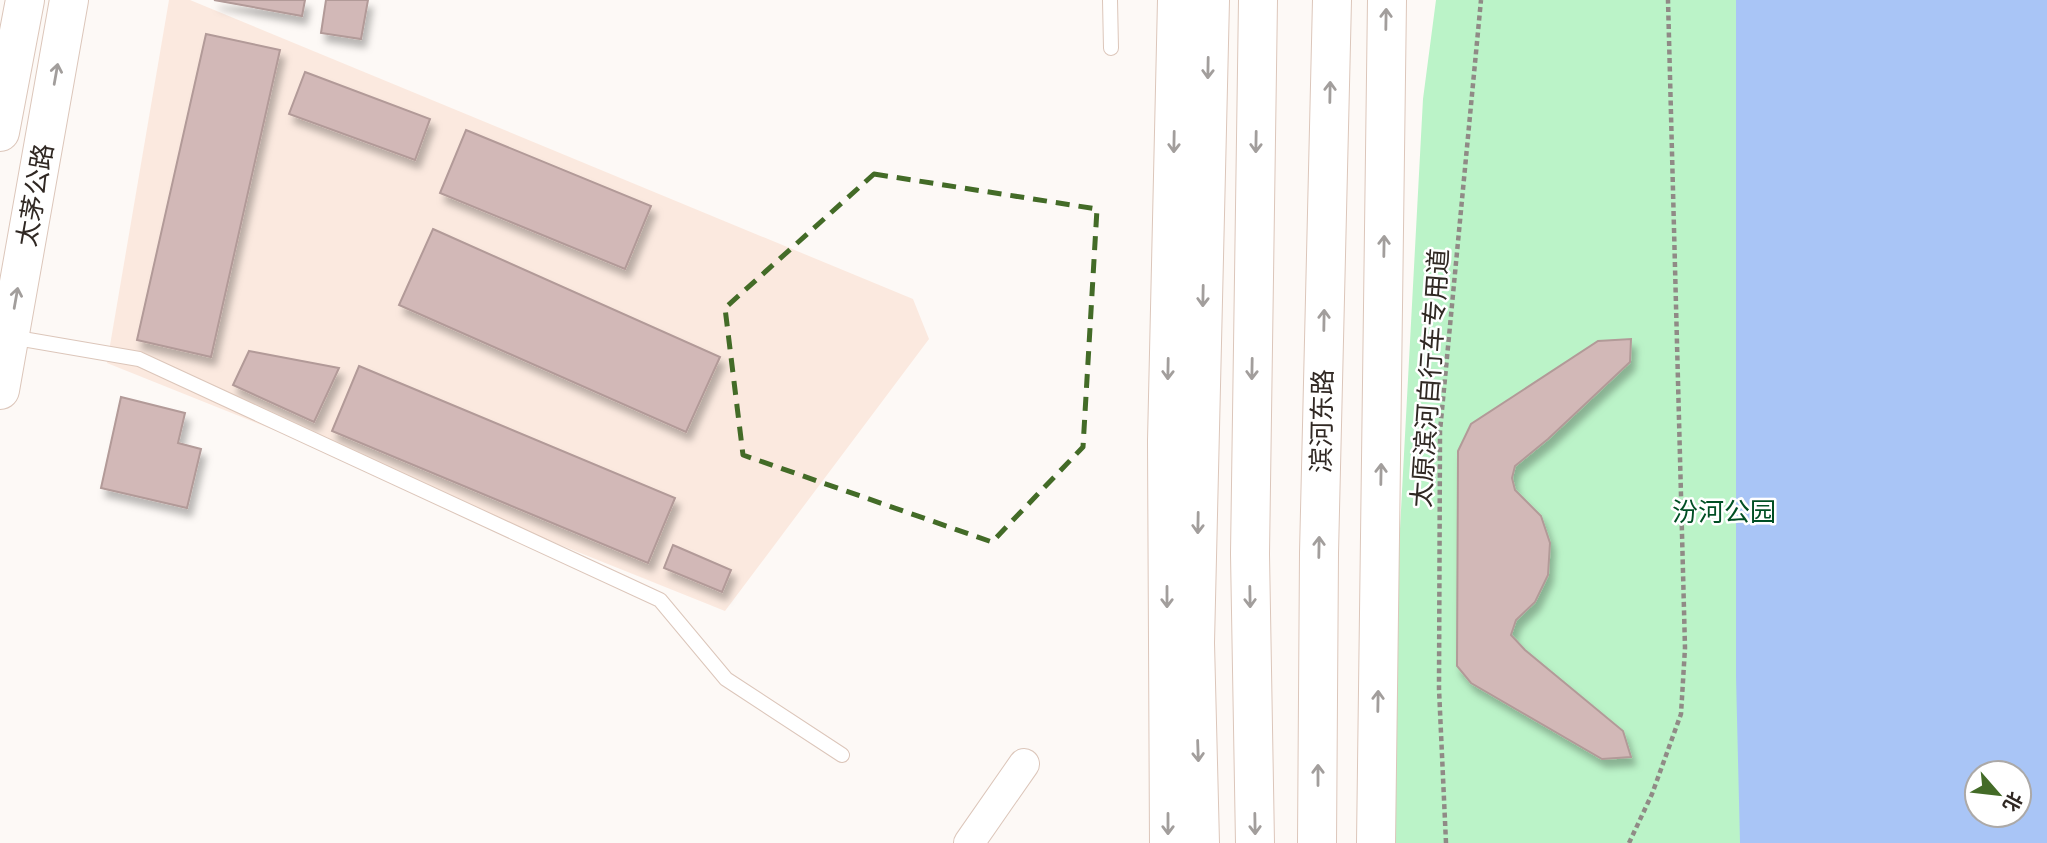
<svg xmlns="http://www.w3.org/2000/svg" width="2047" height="843" font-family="Commissioner,'Noto Sans SC',sans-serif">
	<defs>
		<filter id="shadow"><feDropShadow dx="4.5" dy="8" stdDeviation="3.5" flood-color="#0004"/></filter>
	</defs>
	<rect width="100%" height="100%" fill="#fdf9f6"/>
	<path fill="#fbe9df" d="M169 0H190L913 299 929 339 725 611 107 363Z"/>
	<path fill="#bbf3c8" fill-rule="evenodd" d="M1436 0H2047V843H1388L1385 809 1423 99ZM1977 773H2019V815H1977Z"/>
	<path fill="#a9c5f6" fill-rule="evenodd" d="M1736 0H2047V843H1740L1736 677ZM1977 773H2019V815H1977Z"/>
	<g fill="#d2b8b7" stroke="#b29a98" stroke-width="2" filter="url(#shadow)">
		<path d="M214 0H305L302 16Z"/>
		<path d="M326 0H368L361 39 321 33Z"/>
		<path d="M206 34 280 50 211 357 137 340Z"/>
		<path d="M305 72 430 119 415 160 289 114Z"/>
		<path d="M466 130 651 206 625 269 440 193Z"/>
		<path d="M433 229 720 357 686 432 399 305Z"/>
		<path d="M1631 339 1630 362 1548 439 1515 466 1512 478 1515 490 1541 516 1550 543 1548 575 1535 602 1516 620 1511 635 1525 650 1623 731 1631 757 1602 759 1471 683 1457 666 1458 451 1471 424 1598 341Z"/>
		<path d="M249 351 339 368 314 422 233 385Z"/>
		<path d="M359 366 675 498 648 563 332 431Z"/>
		<path d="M121 397 185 413 178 443 201 449 187 508 101 488Z"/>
		<path d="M673 545 731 570 722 592 664 568Z"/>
	</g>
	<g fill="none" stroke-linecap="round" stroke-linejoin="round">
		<g stroke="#dcc6ba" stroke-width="16">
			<g id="lane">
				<path d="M1110 0 1111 48"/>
				<path d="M11 337 139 359 660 600 726 679 842 755"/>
			</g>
		</g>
		<g stroke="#dcc6ba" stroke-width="32">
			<path id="street" d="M969 843 1024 764"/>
		</g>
		<g stroke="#dcc6ba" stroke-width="40">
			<g id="secondary">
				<path d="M1169 843 1167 441 1177 0"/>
				<path d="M1200 843 1195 643 1210 0"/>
				<path d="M1376 843 1387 0"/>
			</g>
		</g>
		<g stroke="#dcc6ba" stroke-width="40">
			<g id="primary">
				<path d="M1255 843 1250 554 1258 0"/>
				<path d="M1317 843 1319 553 1332 0"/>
			</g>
		</g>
		<g stroke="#dcc6ba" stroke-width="40">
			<g id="highway">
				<path d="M0 132 25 0"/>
				<path d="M0 390 69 0"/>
			</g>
		</g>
		<g stroke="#908a86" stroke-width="4.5" stroke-dasharray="5 3.5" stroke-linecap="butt">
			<path d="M1446 843 1439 689 1440 431 1481 0"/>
			<path d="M1629 843 1652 794 1681 714 1685 648 1668 0"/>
		</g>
		<use href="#lane" stroke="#fff" stroke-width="14"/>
		<use href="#street" stroke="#fff" stroke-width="30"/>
		<use href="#secondary" stroke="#fff" stroke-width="38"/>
		<use href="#primary" stroke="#fff" stroke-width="38"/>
		<use href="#highway" stroke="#fff" stroke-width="38"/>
	</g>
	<defs><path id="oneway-shaft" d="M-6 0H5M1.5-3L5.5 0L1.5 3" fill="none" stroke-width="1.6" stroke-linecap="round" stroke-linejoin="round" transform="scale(1.75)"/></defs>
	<g stroke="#a29e9c">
		<use href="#oneway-shaft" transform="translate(1386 19) rotate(-89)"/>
		<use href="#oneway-shaft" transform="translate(1208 68) rotate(91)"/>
		<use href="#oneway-shaft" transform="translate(56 74) rotate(-80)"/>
		<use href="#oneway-shaft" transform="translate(1330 92) rotate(-89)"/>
		<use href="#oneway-shaft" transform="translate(1174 142) rotate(91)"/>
		<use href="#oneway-shaft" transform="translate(1256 142) rotate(91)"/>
		<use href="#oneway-shaft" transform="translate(1384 246) rotate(-89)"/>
		<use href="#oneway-shaft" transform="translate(1203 296) rotate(91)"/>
		<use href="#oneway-shaft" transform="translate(16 298) rotate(-80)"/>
		<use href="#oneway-shaft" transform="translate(1324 320) rotate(-89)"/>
		<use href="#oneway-shaft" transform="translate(1168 369) rotate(91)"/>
		<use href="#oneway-shaft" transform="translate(1252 369) rotate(91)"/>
		<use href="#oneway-shaft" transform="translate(1381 474) rotate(-89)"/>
		<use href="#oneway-shaft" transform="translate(1198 523) rotate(91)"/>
		<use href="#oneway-shaft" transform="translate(1319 547) rotate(-89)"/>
		<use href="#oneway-shaft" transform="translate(1167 597) rotate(90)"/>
		<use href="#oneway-shaft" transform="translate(1250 597) rotate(89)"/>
		<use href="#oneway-shaft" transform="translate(1378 701) rotate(-89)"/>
		<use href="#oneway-shaft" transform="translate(1198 751) rotate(88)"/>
		<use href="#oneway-shaft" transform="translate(1318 775) rotate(-90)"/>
		<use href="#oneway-shaft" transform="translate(1168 824) rotate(90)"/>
		<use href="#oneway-shaft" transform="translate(1255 824) rotate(89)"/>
	</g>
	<path fill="none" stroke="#436b27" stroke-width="5" stroke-dasharray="14 9" stroke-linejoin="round" d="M874 174 1097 209 1083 447 992 542 743 455 725 308Z"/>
	<g text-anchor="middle" stroke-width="5" stroke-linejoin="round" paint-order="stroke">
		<g font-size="26" fill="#302823" stroke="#fff">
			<text transform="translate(35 195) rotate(-80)" y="9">太茅公路</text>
			<text transform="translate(1430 378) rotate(-86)" y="9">太原滨河自行车专用道</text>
			<text transform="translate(1322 421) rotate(-89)" y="9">滨河东路</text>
		</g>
		<g font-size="26" fill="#004f24" stroke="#fff">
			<text x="1724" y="521">汾河公园</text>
		</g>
	</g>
	<g transform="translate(1998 794) rotate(118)"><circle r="33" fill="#ffffff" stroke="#aca9a7" stroke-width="2"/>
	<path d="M0-5L12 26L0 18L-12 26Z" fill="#436b27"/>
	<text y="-10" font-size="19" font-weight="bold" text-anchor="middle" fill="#302823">北</text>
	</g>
</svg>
